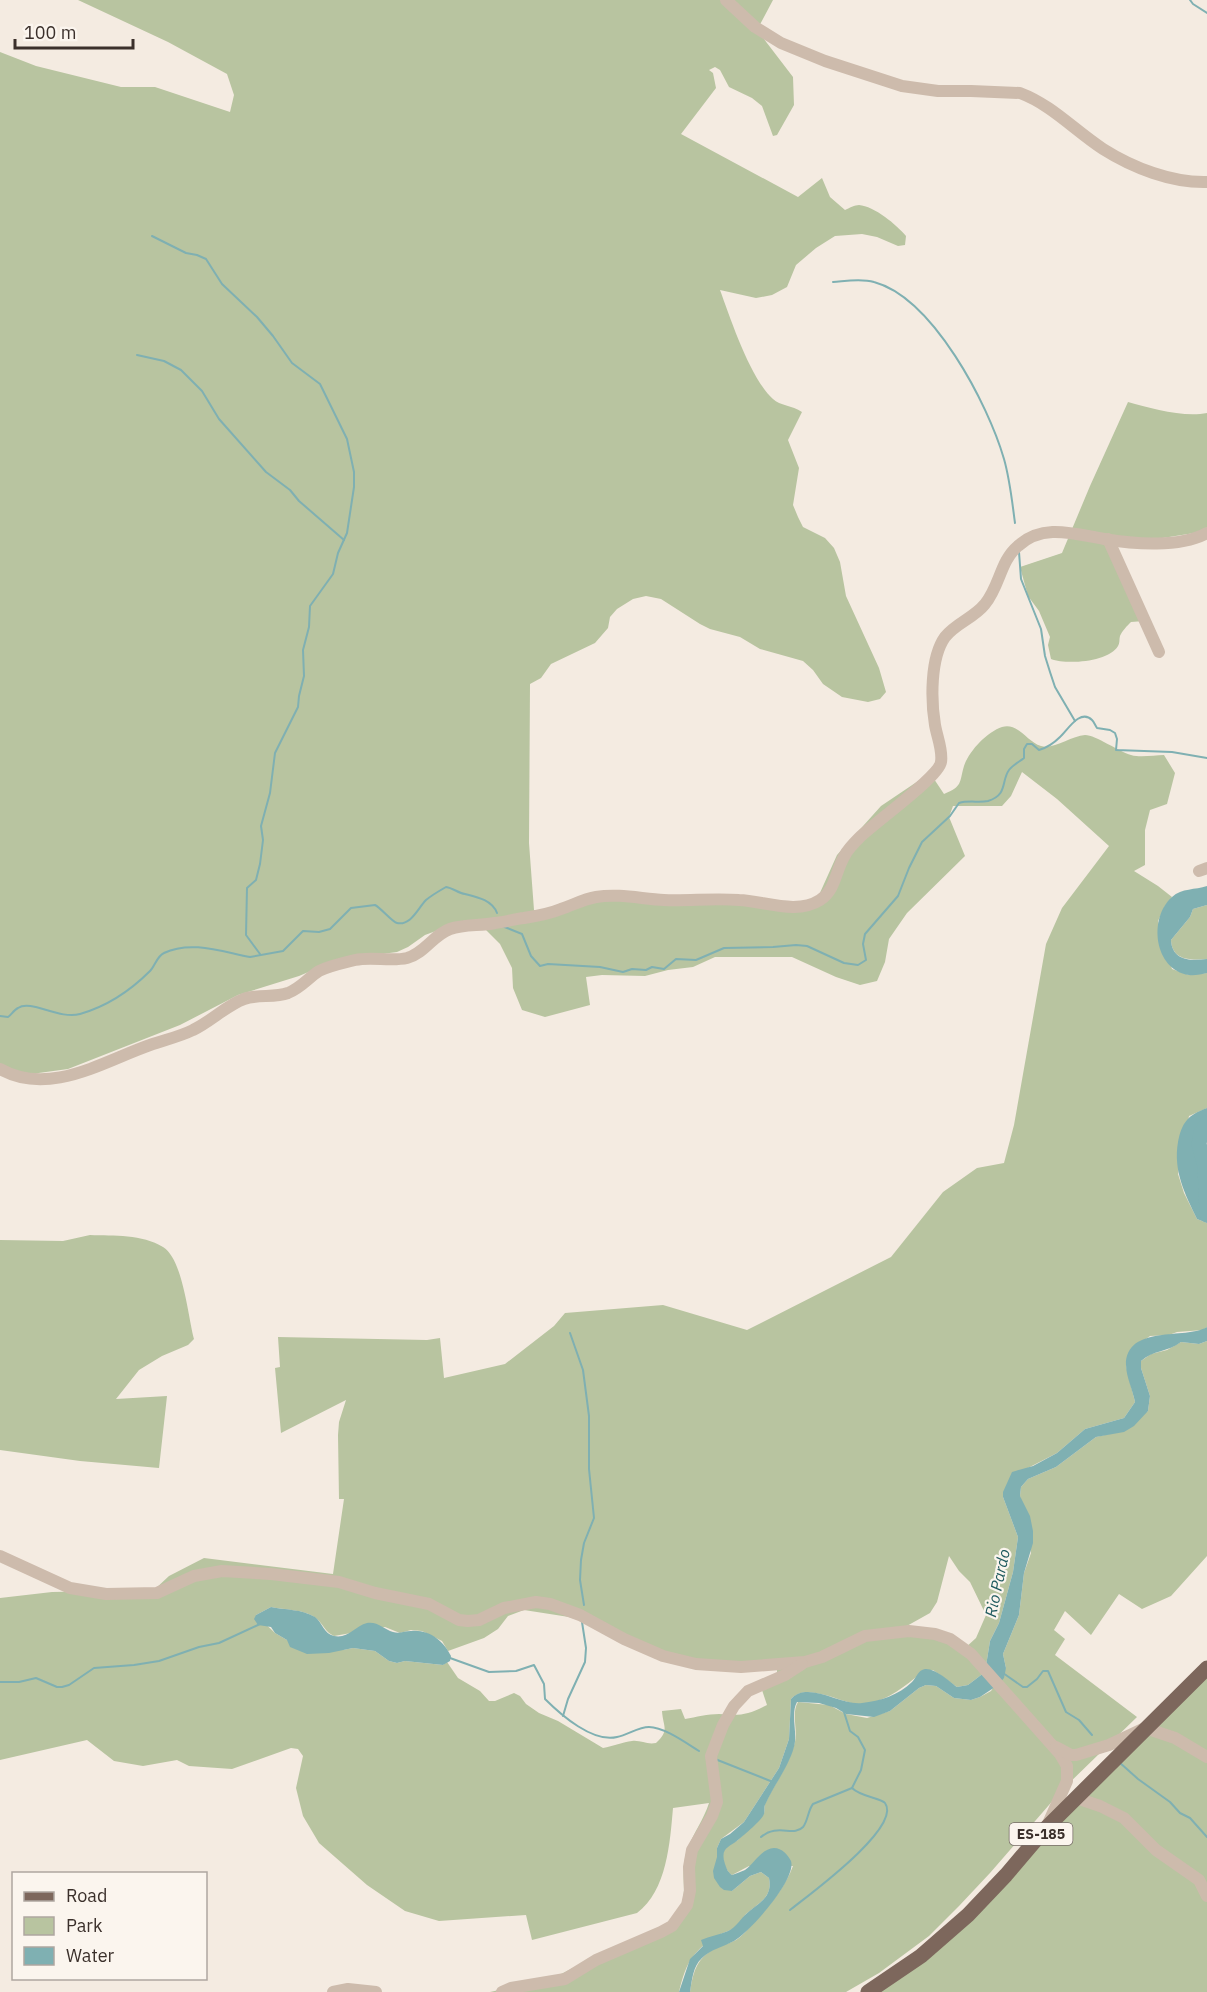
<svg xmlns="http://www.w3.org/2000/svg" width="1207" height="1992" font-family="'IBM Plex Sans',sans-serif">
	<rect width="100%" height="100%" fill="#f4ebe1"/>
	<g fill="#b8c4a0" fill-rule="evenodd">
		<path d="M78 0H773L757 30 793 77 794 105 777 135 773 136 762 106 752 98 729 87 720 70 715 67 709 70 713 73 716 88 681 134 798 197 822 178 830 197 845 210C849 208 855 205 859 205 874 206 897 225 906 236L905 245 898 246 877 237 862 234 835 236 816 248 796 265 787 287 772 295 756 298 720 290C731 320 750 378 773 399 780 406 792 405 802 412L788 440 799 468 793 505 798 517 803 527 825 538 834 548 840 562 846 596 879 668 886 692 880 699 868 702 842 697 823 684 813 670 803 661 760 649 740 637 710 629 700 624 661 599 646 596 633 599 617 609 610 617 608 628 595 643 551 664 541 678 530 684 529 843 534 910H542L585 898 800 906 819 895 837 855 881 806 930 773 944 794C963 786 959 783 964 766 969 751 987 732 1002 727 1018 722 1027 742 1041 746 1053 750 1071 736 1085 735 1096 735 1119 752 1131 755 1141 758 1154 755 1164 755L1175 773 1167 804 1150 810 1145 830V865L1134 871 1158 886 1172 897 1165 906 1158 921 1172 969 1189 975 1207 973V1108L1189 1116 1178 1174 1184 1193 1197 1219 1207 1223V1327L1203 1330 1177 1332 1169 1335 1150 1336 1131 1350 1126 1366 1135 1402 1124 1418 1085 1429 1057 1453 1024 1470 1003 1497 1018 1537 1013 1572 999 1623 990 1641 985 1672 968 1685 957 1687 933 1670C927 1672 920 1674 915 1678 899 1691 880 1705 857 1704 839 1702 806 1682 791 1699L789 1739 779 1768 744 1822 721 1839 717 1848 732 1891 750 1876 761 1872 769 1878C773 1897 759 1903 746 1914 743 1917 741 1922 738 1925 732 1931 723 1932 717 1936 709 1940 701 1947 695 1954 686 1964 682 1979 679 1992H490L555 1977 583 1963 662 1927C698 1899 676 1885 687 1850 693 1834 704 1819 709 1803L673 1808C670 1842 667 1891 637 1913L532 1940 526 1915 439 1921 405 1911 367 1885 319 1843 303 1816 296 1788 303 1756 298 1749 291 1748 232 1769 189 1766 177 1760 143 1766 114 1761 87 1740 0 1760V1598L52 1592 154 1590 169 1576 204 1558 333 1574 344 1499H339L338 1435 339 1422 346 1400 281 1433 275 1368 280 1367 278 1337 427 1340 440 1338 444 1378 505 1364 554 1326 565 1313 663 1305 747 1330 891 1257 943 1192 977 1168 1004 1163 1014 1125 1046 944 1062 908 1109 846 1057 799 1022 772 1011 796 1002 806H953L949 817 965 856 907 913 889 939 885 962 877 981 860 985 836 977 792 957H715L693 967 668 970 645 976 602 975 586 977 590 1005 545 1017 522 1010 513 988 512 968 500 944 484 928H444L425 935 408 947 397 952 337 960 299 976 238 995 180 1025 68 1069 24 1075 0 1070V52L36 66 121 87H155L230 112 234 95 227 74 168 42ZM949 1556 959 1571 970 1582 986 1615 976 1638 964 1649 905 1627 930 1613 937 1602ZM271 1607C284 1610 306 1609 317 1619 324 1625 325 1632 334 1636L385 1627 400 1633 411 1630 422 1631 442 1641 448 1651 484 1638 498 1629 508 1616 524 1610 569 1617 594 1625 657 1652 695 1660 750 1663 777 1668V1675L760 1684 767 1705C747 1715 741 1716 719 1714 708 1714 696 1717 685 1719L681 1709 662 1711C663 1727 670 1730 656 1743 647 1745 641 1740 632 1741 623 1742 613 1746 603 1748L558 1721 539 1713 526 1704 520 1696 514 1693 495 1701H489L480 1691 458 1678 447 1662 443 1665 405 1661 397 1663 389 1661 375 1651 353 1648 343 1650 287 1640 275 1633 256 1615Z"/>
		<path d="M1128 402C1150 408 1184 418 1207 413V531L1106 547 1129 595 1144 621 1131 622C1127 626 1122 631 1120 636 1119 640 1120 643 1118 646 1109 662 1067 665 1051 659L1048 645 1050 637 1039 611 1028 596 1020 567 1062 553 1090 486Z"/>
		<path d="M1207 905V959C1191 960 1172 961 1171 940L1190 917 1193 909Z"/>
		<path d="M90 1235C114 1236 142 1234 163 1247 183 1259 188 1317 194 1339L188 1345 162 1356 139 1370 116 1399 167 1396 159 1468 80 1461 0 1450V1240L63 1241Z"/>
		<path d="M1207 1341V1556L1171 1596 1142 1609 1119 1594 1091 1635 1065 1611 1054 1630 1065 1639 1055 1655 1137 1717 1062 1790 990 1873 959 1906 929 1936 879 1973 846 1992H690C693 1973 696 1959 714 1949 721 1945 729 1944 736 1940 745 1934 749 1927 756 1920 771 1904 785 1887 793 1866H749L732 1875C725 1871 719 1855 726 1847 729 1844 735 1842 738 1840 742 1836 762 1817 764 1813 765 1811 764 1807 765 1804 775 1783 789 1765 795 1742 798 1729 791 1714 798 1702L829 1705 846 1714 867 1718 890 1711 919 1688 926 1685 936 1686 954 1698 971 1700 980 1697 991 1691 1006 1668 1003 1654 1019 1615 1024 1573 1031 1553 1020 1496 1021 1487 1028 1479 1056 1467 1096 1437 1113 1433 1148 1411 1150 1396 1141 1368V1361L1151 1354 1167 1350 1181 1342 1199 1344Z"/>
		<path d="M1207 1667V1992H872L920 1960Z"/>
	</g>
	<g fill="#7fb0b2">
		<path d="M1207 886V905L1193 909 1190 917 1171 940C1172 961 1191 961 1207 959V973C1202 974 1194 976 1189 975 1154 970 1148 918 1172 897 1182 888 1195 890 1207 886Z"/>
		<path d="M1207 1108V1129L1203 1137 1201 1147 1203 1157 1207 1167V1223L1197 1219C1185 1194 1173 1171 1178 1142 1182 1122 1188 1115 1207 1108Z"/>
		<path d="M1207 1327V1341L1199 1344 1181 1342C1168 1352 1153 1350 1141 1361V1368L1150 1396 1148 1411 1134 1426 1124 1432 1096 1437 1056 1467 1028 1479 1021 1487 1020 1496 1030 1516 1033 1531V1543L1024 1573 1019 1615 1003 1654 1006 1668 1004 1678 998 1685 980 1697 971 1700 954 1698 936 1686 926 1685 919 1688 890 1711 874 1717 846 1714 836 1708 819 1703 797 1702C790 1715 798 1732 794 1747 788 1768 774 1785 765 1805 764 1807 765 1811 764 1814 762 1820 744 1835 738 1840 728 1848 720 1848 725 1864 727 1870 728 1872 732 1875 737 1873 741 1872 745 1870 755 1863 761 1849 774 1848 782 1848 788 1855 791 1861 797 1879 749 1933 734 1941 723 1947 711 1949 702 1958 693 1966 692 1980 690 1992H679L690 1959 703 1946 701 1940C710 1936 719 1935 728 1931 736 1927 739 1921 745 1915 758 1903 773 1898 769 1878L761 1872 750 1876 732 1891 724 1890 720 1887 714 1878 713 1871 717 1857V1848L721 1839 730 1834 744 1822 779 1768 789 1739 791 1699C808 1680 841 1706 862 1703 880 1701 899 1695 912 1682 917 1677 918 1670 925 1669 935 1668 949 1681 957 1687L968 1685 985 1672 990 1641 999 1623 1013 1572 1018 1537 1003 1497V1492L1012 1472 1033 1466 1057 1453 1085 1429 1124 1418 1135 1402C1133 1391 1126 1376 1126 1365 1126 1324 1186 1340 1207 1327Z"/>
		<path d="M271 1607C285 1610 302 1609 315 1617 322 1622 324 1634 334 1636 348 1639 355 1626 367 1623 377 1621 384 1629 393 1632 400 1634 404 1631 411 1631 429 1629 444 1641 451 1656L450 1661 443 1665 405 1661 397 1663 389 1661 375 1651 353 1648 329 1653 307 1654 290 1647 287 1640 275 1633 271 1627 258 1625 254 1619 256 1615Z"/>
	</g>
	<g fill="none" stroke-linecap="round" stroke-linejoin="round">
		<g stroke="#7fb0b2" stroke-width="2">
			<path d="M1190 0 1193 4 1207 13"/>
			<path d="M152 236 186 253 197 255 206 259 222 284 257 317 273 336 292 363 320 384 347 439 354 472V487L347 533 338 553 333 574 310 606 309 627 303 650 304 676 299 696 298 707 275 753 270 793 261 826 263 840 260 864 256 880 247 888 246 935 260 954"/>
			<path d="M833 282C846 281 861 278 874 282 933 298 988 404 1004 459 1010 480 1012 501 1015 523"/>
			<path d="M137 355 164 361 181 370 202 391 219 419 266 472 290 490 299 501 344 540"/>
			<path d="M1019 552 1021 579 1041 629 1045 656 1050 672 1055 687 1075 721"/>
			<path d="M502 926 522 934 531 956 540 966 548 964 600 967 623 972 632 969 646 970 652 967 664 969 676 959 696 960 724 948 773 947 796 945 807 946 844 963 858 965 866 960 863 944 865 934 898 896 909 868 922 842 950 816 959 803C969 800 979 803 988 801 1008 795 1001 781 1009 770 1013 765 1019 762 1024 758V749L1027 744H1032L1039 750C1046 748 1054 743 1060 737 1067 731 1080 708 1092 720 1094 722 1095 725 1097 728L1110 730 1115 733 1117 739 1116 750 1172 752 1207 758"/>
			<path d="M0 1016 8 1017C11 1015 14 1010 18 1008 31 999 59 1020 80 1014 108 1006 130 991 150 971 155 966 157 956 164 953 191 940 223 952 250 957L283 951 303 931 319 932 330 929 351 908 375 905C381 908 392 922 397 923 411 926 418 908 426 900 432 895 439 891 446 887 453 888 458 893 465 894 477 897 492 900 497 913"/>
			<path d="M570 1333 583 1370 589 1416V1469L594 1518 584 1543 581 1560 580 1580 584 1605"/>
			<path d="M450 1658 489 1672 516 1671 534 1665 544 1684 545 1699C561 1715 593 1743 617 1737 628 1735 638 1727 649 1727 664 1727 686 1743 699 1751"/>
			<path d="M1003 1673 1023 1687H1027L1037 1679 1043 1671H1048L1066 1712 1079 1720 1092 1735"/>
			<path d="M0 1682H19L36 1678 57 1687H62L69 1685 94 1668 134 1665 159 1661 199 1647 219 1643 260 1624"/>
			<path d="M563 1716 568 1699 585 1662 586 1648 582 1622"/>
			<path d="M715 1759 773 1782"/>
			<path d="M1119 1762 1138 1779 1170 1802 1180 1813 1190 1818 1207 1837"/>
			<path d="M761 1837C777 1823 794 1837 803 1827 808 1821 808 1810 813 1804L852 1788 861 1770 865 1750 858 1737 850 1731 844 1712"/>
			<path d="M790 1910C806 1897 903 1827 885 1803 881 1798 861 1797 852 1788"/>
		</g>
		<path stroke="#7fb0b2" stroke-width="15" d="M1207 1123 1201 1133 1199 1144 1205 1166 1207 1215"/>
		<g stroke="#cdbbac" stroke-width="12">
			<path d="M726 0 755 27 781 43 825 61 902 86 938 91H971L1020 93C1052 105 1074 130 1103 149 1133 168 1172 183 1207 182"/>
			<path d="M1108 539 1159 652"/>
			<path d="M1199 871 1207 868"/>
			<path d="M0 1069C49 1097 104 1061 150 1045 164 1040 179 1037 193 1030 210 1022 227 1005 244 999 258 994 274 998 288 993 301 988 308 978 319 971 329 966 343 963 355 960 372 956 390 962 407 958 425 953 433 935 450 929 464 924 480 926 495 923 505 922 514 919 524 918 537 916 549 914 561 909 573 905 584 899 596 897 619 893 642 899 664 900 689 901 714 898 739 900 764 901 797 915 820 900 836 890 835 871 845 855 848 849 854 843 859 838 874 823 939 777 941 762 943 750 937 737 935 725 931 701 930 658 945 637 956 623 974 618 985 604 1000 586 1000 561 1018 546 1043 523 1074 534 1104 539 1133 544 1181 548 1207 533"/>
			<path d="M0 1556 70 1588 106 1594 157 1593 194 1576 222 1571 271 1574 339 1582 375 1593 429 1604 459 1620 468 1621 479 1620 504 1608 536 1602 550 1604 580 1615 624 1639 663 1656 696 1664 741 1667 805 1662 822 1657 865 1636 909 1631 935 1634 950 1639 971 1654 1060 1754 1067 1766V1781L1047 1826"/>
			<path d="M1056 1747 1071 1755H1076L1109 1745 1145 1728 1175 1738 1207 1757"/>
			<path d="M1076 1798 1100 1806 1124 1818 1156 1850 1199 1880 1207 1896"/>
			<path d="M333 1992 348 1989 376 1992"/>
			<path d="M502 1992 511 1988 565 1979 596 1960 661 1932 672 1926 687 1905 690 1891 689 1867 692 1850 712 1816 717 1802 711 1756 723 1725 734 1706 748 1691 785 1675 802 1664"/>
		</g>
		<path stroke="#7d675c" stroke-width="15" d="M868 1992 921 1956 968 1915 1006 1875 1046 1828 1207 1668"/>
	</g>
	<g text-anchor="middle" stroke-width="4.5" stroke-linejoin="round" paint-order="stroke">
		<rect fill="#fbf5ee" stroke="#756b66" stroke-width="1.5" x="1009.5" y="1823" width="63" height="22" rx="4.5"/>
		<g font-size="14" font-weight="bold" fill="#3b302b">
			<text x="1041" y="1839">ES-185</text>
		</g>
		<g font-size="16" font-style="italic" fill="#1f5a5e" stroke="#fbf5ee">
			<text transform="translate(997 1583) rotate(-78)" y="6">Rio Pardo</text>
		</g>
	</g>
	<rect x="12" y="1872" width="195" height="108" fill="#fbf5ee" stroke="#aea6a0" stroke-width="1.5"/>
	<rect x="24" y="1892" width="30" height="9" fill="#7d675c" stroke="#aea6a0" stroke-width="1.5"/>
	<text x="66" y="1902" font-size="18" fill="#3b302b">Road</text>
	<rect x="24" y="1917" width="30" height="18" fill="#b8c4a0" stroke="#aea6a0" stroke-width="1.5"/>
	<text x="66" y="1932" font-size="18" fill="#3b302b">Park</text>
	<rect x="24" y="1947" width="30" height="18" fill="#7fb0b2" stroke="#aea6a0" stroke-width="1.5"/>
	<text x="66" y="1962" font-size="18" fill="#3b302b">Water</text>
	<path d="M15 39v9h118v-9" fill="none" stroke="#3b302b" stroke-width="3"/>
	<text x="24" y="39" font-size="18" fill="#3b302b" stroke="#fbf5ee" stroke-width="4.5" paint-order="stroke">100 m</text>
</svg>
